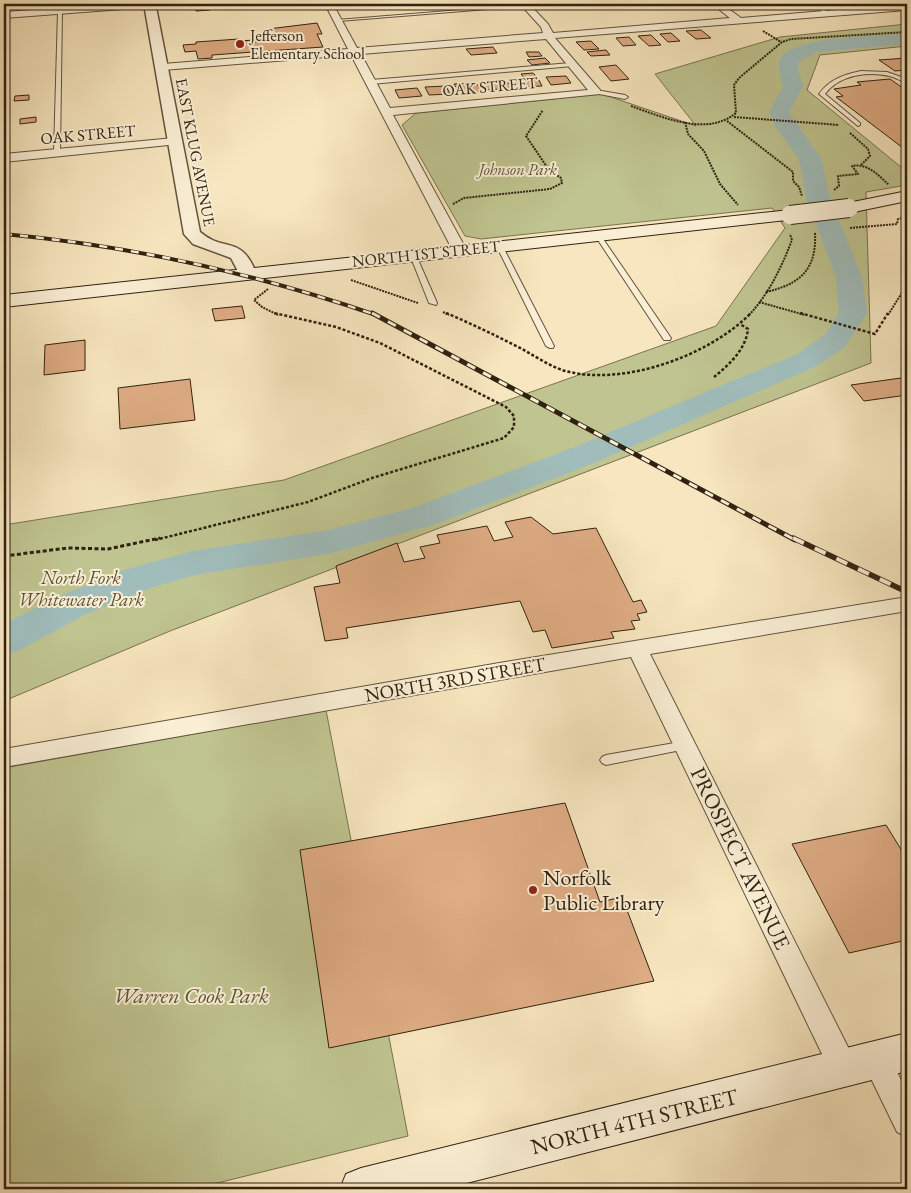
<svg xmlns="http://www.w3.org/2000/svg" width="911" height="1193" font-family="'EB Garamond',serif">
	<rect width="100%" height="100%" fill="#f7e6bf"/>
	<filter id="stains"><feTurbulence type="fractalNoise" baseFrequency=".004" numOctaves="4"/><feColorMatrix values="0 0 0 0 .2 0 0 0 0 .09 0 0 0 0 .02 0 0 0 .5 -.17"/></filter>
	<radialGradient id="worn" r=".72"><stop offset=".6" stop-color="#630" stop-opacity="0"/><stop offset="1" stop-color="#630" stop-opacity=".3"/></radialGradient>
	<g fill="#bfc490" stroke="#787350">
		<path d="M907 24V46L820 55 807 90 907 172V185L866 192 871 363 170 631 4 701V525L284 480 716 326 785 228 772 208 481 239 465 236 402 125 416 113 602 94 696 126 655 74 780 37Z"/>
		<path d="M326 710 408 1136 193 1189H4V768Z"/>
	</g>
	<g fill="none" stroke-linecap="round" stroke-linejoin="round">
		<path fill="#a0bdbb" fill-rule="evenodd" d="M907 33V44L817 52 799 62 798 70 803 87 789 112 821 159 831 201 862 277 867 313 845 347 817 366 589 465 433 525 328 554 195 575 150 588 88 613 18 651 4 655V624L62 595 124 570 193 551 328 530 409 509 565 451 797 354 825 335 839 313 836 277 807 201 799 159 775 126 769 112 783 87C781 78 777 69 780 60 791 35 882 36 907 33Z"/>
	</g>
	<g fill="#dfac84" stroke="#302211">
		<path d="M210 6V10L196 11V7Z"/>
		<path d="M317 23 322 34H317L323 47 212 55V58L198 59 196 51 185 52 183 45 196 44V42L239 39V41L254 40 255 42 272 41 268 29Z"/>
		<path d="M701 30 711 38 696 39 686 31Z"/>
		<path d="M671 33 680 41 668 42 660 34Z"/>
		<path d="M651 35 661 45 649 46 638 36Z"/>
		<path d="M629 37 636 45 623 46 616 38Z"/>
		<path d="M591 41 599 49 584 50 576 42Z"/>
		<path d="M493 47 497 53 471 55 466 49Z"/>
		<path d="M606 50 610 55 591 56 587 52Z"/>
		<path d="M526 52H539L542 56 529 57Z"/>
		<path d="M545 58 550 63 532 65 527 60Z"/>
		<path d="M907 58V70L895 71 879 60Z"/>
		<path d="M616 65 629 79 611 81 599 67Z"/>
		<path d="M533 73 538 78 525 79 521 74Z"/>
		<path d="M566 76 571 83 551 85 546 77Z"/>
		<path d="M890 79 907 91V151L836 97 843 96 834 89 861 85 857 82Z"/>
		<path d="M539 80 542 86 520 87 517 82Z"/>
		<path d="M476 83 482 91 460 93 454 84Z"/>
		<path d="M511 83 514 88 488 90 485 84Z"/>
		<path d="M446 86 450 94 429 95 425 87Z"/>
		<path d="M417 88 422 96 399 98 395 90Z"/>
		<path d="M29 95V100L14 101 15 96Z"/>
		<path d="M36 117V122L20 124V119Z"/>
		<path d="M242 306 245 318 215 321 212 309Z"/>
		<path d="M85 340V370L44 375 45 345Z"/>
		<path d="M901 378 907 384V395L864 401 851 385Z"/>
		<path d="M190 379 195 420 120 429 118 388Z"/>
		<path d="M531 517 553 534 596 528 633 602 641 600 647 612 637 614 640 620 631 621 635 629 611 632 614 638 552 648 545 630 533 632 520 601 346 628 348 638 325 641 314 587 340 583 336 566 397 543 404 562 425 558 420 547 440 543 437 535 487 526 494 541 513 537 505 522Z"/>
		<path d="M565 803 600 902 622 897 654 981 329 1048 300 850Z"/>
		<path d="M886 825 907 859V940L849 953 792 844Z"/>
	</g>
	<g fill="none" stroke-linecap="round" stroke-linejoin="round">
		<g stroke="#62533c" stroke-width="2">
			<g id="service">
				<path d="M535 4H552L339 21 337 20Z"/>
				<path d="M812 4H817L829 13 825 14Z"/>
				<path d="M60 10 62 11 60 152 57 154 54 152 58 11Z"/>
				<path d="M571 63 573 66 371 84 368 82 371 80Z"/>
				<path d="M861 71 887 72 907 79V83C901 81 895 77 889 76 867 71 839 75 825 94L860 123V125L858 126 819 94C830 79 843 75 861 71Z"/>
				<path d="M596 90 625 95 628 97 625 99 594 93V91Z"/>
				<path d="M595 233H599L671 338 670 340H664L594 234Z"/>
				<path d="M499 243 502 245 554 346 553 348H550L546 346 496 245Z"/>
				<path d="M413 253 416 255 437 303 436 305 429 303 410 255Z"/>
				<path d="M686 741 690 742 692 745 690 748 686 749 606 765 602 763 600 760 602 757 606 755Z"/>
			</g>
		</g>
		<g stroke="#62533c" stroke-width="2">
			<g id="minor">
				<path d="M117 4H155L150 7 4 18V12Z"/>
				<path d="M325 4H333L357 48 543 33 541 27 520 4H529L548 24 553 33 730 18 712 4H722L741 18 907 4V10L555 38 600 90V94L393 115 466 249 459 253 452 249 351 55 163 70 158 67 163 64 348 49ZM546 39 588 90 390 108 361 54Z"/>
				<path d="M174 138 180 142 178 144 4 162V154Z"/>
				<path d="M907 597V611L650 654 854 1059 858 1069 854 1079 844 1083 834 1079 631 657 4 767V749L505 662Z"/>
				<path d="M876 1046 886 1050 907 1092V1137L897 1132 862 1060 866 1050Z"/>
			</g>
		</g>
		<g stroke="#62533c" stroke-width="3">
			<path id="tertiary" d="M144 4H160L156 7 200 232C224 253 241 234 256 273L253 277H241L231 258 193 244 184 234Z"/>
		</g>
		<g stroke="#302211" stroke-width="2">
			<g id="secondary">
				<path d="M907 191V201L849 213 843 212 840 208 843 204Z"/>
				<path d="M790 210 796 211 799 215 796 219 4 307V295Z"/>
				<path d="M907 1033V1071L443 1189H340L346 1174 361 1168Z"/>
			</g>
		</g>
		<g stroke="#302211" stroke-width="2" stroke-dasharray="2 1" stroke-linecap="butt">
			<path d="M763 31 781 42"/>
			<path d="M631 106C662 117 707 137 736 113L734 85 739 78 782 42 791 39 907 32"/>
			<path d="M734 117 839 125"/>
			<path d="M727 121 793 172V181L799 187 802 196"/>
			<path d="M685 122 688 134 704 151 720 184 738 205"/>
			<path d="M850 133 868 149 870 156 861 165"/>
			<path d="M834 190 839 186 838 176 858 174 852 166C868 163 878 175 889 185"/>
			<path d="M453 204 464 198 550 189 562 183 561 178 549 170 526 136 543 110"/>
			<path d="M850 228 897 224 898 219 907 217"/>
			<path d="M351 280 418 303"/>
			<path d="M268 289 254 300 262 307 278 315"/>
			<path d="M766 292C801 284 817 269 815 232"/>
			<path d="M759 302 805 315"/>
			<path d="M443 312 449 315"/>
			<path d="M749 315C769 294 782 266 792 240L790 234"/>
			<path d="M888 315 903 291 907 277"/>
		</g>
		<g stroke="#302211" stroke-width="2.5" stroke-dasharray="3 2" stroke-linecap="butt">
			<path d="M446 313C472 324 497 336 522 349 535 356 548 365 562 370 621 388 709 356 751 313"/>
			<path d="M800 313 875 334 888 313"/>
			<path d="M714 377C729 365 746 349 748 329L740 324"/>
			<path d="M155 540 308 502 372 478 504 438 514 427V416L506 407 380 343 336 327 274 313"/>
		</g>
		<path stroke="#302211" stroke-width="3" stroke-dasharray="4 2.5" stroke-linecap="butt" d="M4 556 68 548 108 549 160 538"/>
		<use href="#service" fill="#faefd5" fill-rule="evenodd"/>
		<use href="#minor" fill="#faefd5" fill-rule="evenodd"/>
		<use href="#tertiary" fill="#faefd5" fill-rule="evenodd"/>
		<use href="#secondary" fill="#faefd5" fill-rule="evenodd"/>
		<g stroke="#302211" stroke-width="4">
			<path id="rail-far2" d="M4 234C132 246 254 273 376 315"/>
		</g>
		<g stroke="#302211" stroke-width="5">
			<path id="rail-far1" d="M372 313 795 540"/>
		</g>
		<g stroke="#302211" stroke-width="5.5">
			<path id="rail" d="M793 538 907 592"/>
		</g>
		<use href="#rail-far2" stroke="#faefd5" stroke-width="2.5" stroke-dasharray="8" stroke-linecap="butt"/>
		<use href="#rail-far1" stroke="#faefd5" stroke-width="3" stroke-dasharray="9" stroke-linecap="butt"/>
		<use href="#rail" stroke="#faefd5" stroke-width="4" stroke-dasharray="12" stroke-linecap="butt"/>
		<g stroke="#302211" stroke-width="20" stroke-linecap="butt">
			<path id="secondary-bridge" d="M790 215 849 208"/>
		</g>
		<use href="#secondary-bridge" stroke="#faefd5" stroke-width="18"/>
	</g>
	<g fill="#8f2418" stroke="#faefd5" stroke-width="2">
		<circle cx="240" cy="44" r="5"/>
		<circle cx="533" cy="890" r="5"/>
	</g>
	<g text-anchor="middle" stroke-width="4" stroke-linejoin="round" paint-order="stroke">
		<g font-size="16" fill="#302211" stroke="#faefd5" text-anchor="start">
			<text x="250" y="41">Jefferson<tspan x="250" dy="18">Elementary School</tspan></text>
		</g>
		<g font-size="16" fill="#302211" stroke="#faefd5">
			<text transform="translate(490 86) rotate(-5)" y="6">OAK STREET</text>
			<text transform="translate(88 134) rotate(-5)" y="6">OAK STREET</text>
			<text transform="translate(196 152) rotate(79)" y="6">EAST KLUG AVENUE</text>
			<text transform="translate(426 253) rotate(-6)" y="6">NORTH 1ST STREET</text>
		</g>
		<g font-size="16" font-style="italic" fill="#5b5337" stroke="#faefd5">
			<text x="518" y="175">Johnson Park</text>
		</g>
		<g font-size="19" font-style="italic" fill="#5b5337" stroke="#faefd5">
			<text x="81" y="584">North Fork<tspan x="81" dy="22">Whitewater Park</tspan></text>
		</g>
		<g font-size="19" fill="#302211" stroke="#faefd5">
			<text transform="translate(455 679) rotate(-10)" y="7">NORTH 3RD STREET</text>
		</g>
		<g font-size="22" fill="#302211" stroke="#faefd5">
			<text transform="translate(741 858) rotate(64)" y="8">PROSPECT AVENUE</text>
			<text transform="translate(634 1121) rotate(-14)" y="8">NORTH 4TH STREET</text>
		</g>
		<g font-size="22" fill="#302211" stroke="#faefd5" text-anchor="start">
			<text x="543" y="885">Norfolk<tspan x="543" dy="25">Public Library</tspan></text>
		</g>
		<g font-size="22" font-style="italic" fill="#5b5337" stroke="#faefd5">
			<text x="191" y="1003">Warren Cook Park</text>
		</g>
	</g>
	<rect width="911" height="1193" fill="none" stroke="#f7e6bf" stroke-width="20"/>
	<rect x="5" y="5" width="901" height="1183" fill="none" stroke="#302211" stroke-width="2.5"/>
	<rect x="10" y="10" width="891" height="1173" fill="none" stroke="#302211"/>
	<rect width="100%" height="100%" filter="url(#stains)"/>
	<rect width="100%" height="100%" fill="url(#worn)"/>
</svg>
